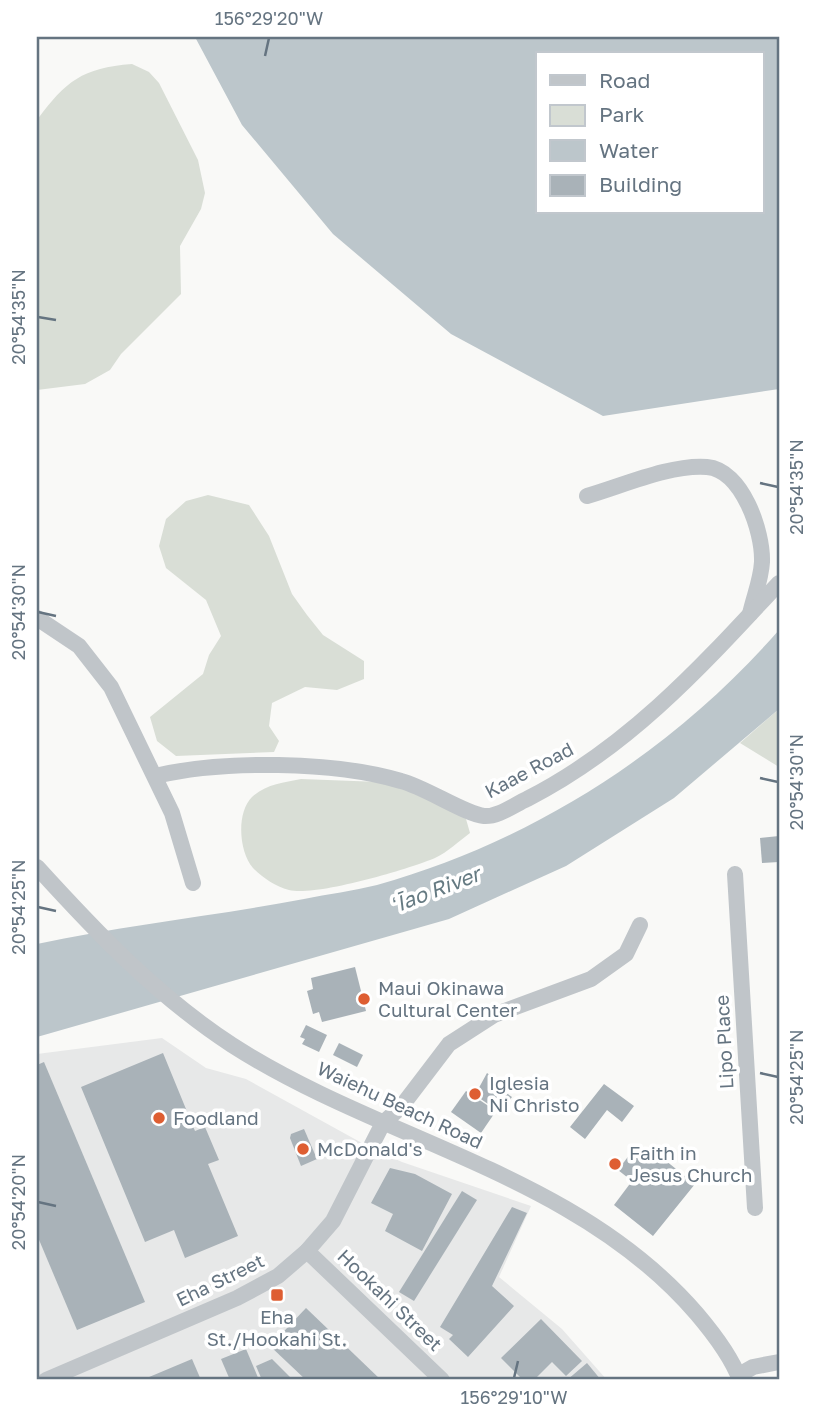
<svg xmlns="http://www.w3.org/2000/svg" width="816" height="1417" font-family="'Golos Text',sans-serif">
	<rect width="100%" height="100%" fill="#f9f9f7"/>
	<path fill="#e7e8e8" d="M162 1038 206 1068 246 1079 371 1148 402 1162 531 1206 499 1277 562 1329 607 1380H37V1054Z"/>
	<g fill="#d9ded6">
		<path d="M132 64 149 72 159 83 198 160 205 193 201 209 180 246 181 294 121 354 110 370 85 384 37 390V120C66 81 82 68 132 64Z"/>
		<path d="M208 495 249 505 269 536 292 594 307 615 323 635 364 661V679L337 690 305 687 272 703 269 726 279 741 274 752 176 756 157 741 150 717 203 674 209 655 221 636 206 600 166 568 159 546 166 519 186 501Z"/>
		<path d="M779 709V767L740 743Z"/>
		<path d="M301 779 380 782 418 790 466 819 470 833C459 841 448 852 435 858 409 869 315 897 289 890 275 886 263 878 253 868 239 852 236 813 252 797 266 784 283 783 301 779Z"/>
	</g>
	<g fill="#bcc6cb" fill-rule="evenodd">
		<path d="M195 37H779V389L603 416 451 334 333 234 242 125ZM538 54H762V212H538Z"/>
		<path d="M779 630V709L674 798 566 866 449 919 37 1037V944C125 925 215 916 304 899 328 894 353 891 377 885 533 841 672 752 779 630Z"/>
	</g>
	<g fill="#a9b2b8">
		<path d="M779 836V862L762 863 760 838Z"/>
		<path d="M355 967 366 1011 322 1022 319 1012 313 1014 307 991 313 989 311 978Z"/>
		<path d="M306 1025 327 1035 319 1052 302 1044 305 1039 300 1037Z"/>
		<path d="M339 1043 363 1055 357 1067 333 1055Z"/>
		<path d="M163 1053 195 1131 205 1127 219 1160 208 1164 238 1236 185 1258 174 1230 145 1242 81 1087Z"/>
		<path d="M44 1062 145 1302 77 1330 37 1235V1065Z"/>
		<path d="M487 1073 498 1081 495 1085 512 1097 501 1113 475 1095Z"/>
		<path d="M604 1084 634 1106 622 1122 607 1110 585 1139 570 1127Z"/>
		<path d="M466 1091 496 1111 481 1133 451 1112Z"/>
		<path d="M304 1129 317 1159 301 1166 290 1138 291 1134Z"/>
		<path d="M633 1150 649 1162 656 1153 695 1184 653 1236 614 1205 632 1181 618 1170Z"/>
		<path d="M390 1168 415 1174 452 1194 422 1251 385 1231 393 1214 371 1203Z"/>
		<path d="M462 1191 477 1200 414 1301 399 1292Z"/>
		<path d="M512 1207 527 1213 492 1286 514 1306 468 1357 449 1339 453 1335 440 1327Z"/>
		<path d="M306 1308 381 1380H306L270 1346Z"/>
		<path d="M541 1319 582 1361 566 1376 552 1362 534 1380H523L501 1358Z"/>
		<path d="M246 1349 259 1380H230L221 1359Z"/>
		<path d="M192 1359 201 1380H142Z"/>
		<path d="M272 1359 293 1380H262L256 1366Z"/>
		<path d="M587 1363 601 1380H567Z"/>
	</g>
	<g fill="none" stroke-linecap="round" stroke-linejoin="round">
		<g stroke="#c0c5c9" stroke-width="16">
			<path d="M587 496C622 486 671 464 707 467 742 470 763 531 762 562 761 580 754 596 750 614"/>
			<path d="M37 618 79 646 111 687 172 813 193 883"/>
			<path d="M155 776C223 760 334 761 401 781 425 787 465 814 484 816 498 817 514 805 527 799 629 747 702 666 779 583"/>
			<path d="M37 867C97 933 157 996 232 1045 383 1142 576 1173 697 1314 714 1334 731 1356 740 1380"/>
			<path d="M735 874 755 1208"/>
			<path d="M307 1251 442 1380"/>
			<path d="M739 1375 753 1367 779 1362"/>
			<path d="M46 1380 237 1298 278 1276 307 1251 333 1221 383 1123 401 1107 449 1044 494 1015 591 979 626 954 640 925"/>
		</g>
	</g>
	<path fill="none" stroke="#657481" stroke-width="2.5" d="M265 56 269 38M38 317 56 320M760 483 778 487M38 612 56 616M760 778 778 782M38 907 56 911M760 1073 778 1077M38 1202 56 1206M514 1378 518 1361"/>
	<g fill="#de5e32" stroke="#fff" stroke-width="2.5">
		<circle cx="364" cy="999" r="7"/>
		<circle cx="475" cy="1094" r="7"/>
		<circle cx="159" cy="1118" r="7"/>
		<circle cx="303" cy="1149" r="7"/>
		<circle cx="615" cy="1164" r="7"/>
		<rect x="270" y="1288" width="14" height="14" rx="3.5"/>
	</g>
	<g text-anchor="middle" stroke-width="7" stroke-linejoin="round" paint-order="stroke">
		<g font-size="19" fill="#657481" stroke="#fff">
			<text transform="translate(529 770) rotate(-28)" y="7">Kaae Road</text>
			<text transform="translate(724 1042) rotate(-93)" y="7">Lipo Place</text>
			<text transform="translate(400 1105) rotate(25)" y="7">Waiehu Beach Road</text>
			<text transform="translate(220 1280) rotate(-26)" y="7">Eha Street</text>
			<text transform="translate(390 1300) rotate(44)" y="7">Hookahi Street</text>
		</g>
		<g font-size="19" fill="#657481" stroke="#fff" text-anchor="start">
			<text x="378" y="995">Maui Okinawa<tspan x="378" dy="22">Cultural Center</tspan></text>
			<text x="489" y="1090">Iglesia<tspan x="489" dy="22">Ni Christo</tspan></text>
			<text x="173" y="1125">Foodland</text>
			<text x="317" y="1156">McDonald's</text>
			<text x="629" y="1160">Faith in<tspan x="629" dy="22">Jesus Church</tspan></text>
			<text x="277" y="1324" text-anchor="middle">Eha<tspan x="277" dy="22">St./Hookahi St.</tspan></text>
		</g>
		<g font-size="21" font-style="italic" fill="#657a82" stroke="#fff">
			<text transform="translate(436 890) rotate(-21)" y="7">ʻĪao River</text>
		</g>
	</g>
	<rect width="816" height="1417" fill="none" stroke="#ffffff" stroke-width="77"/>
	<rect x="536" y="52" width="228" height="161" fill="#ffffff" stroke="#c1c7cd" stroke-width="2"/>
	<rect x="550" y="75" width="35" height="10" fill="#c0c5c9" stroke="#c1c7cd" stroke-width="2"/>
	<text x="599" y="88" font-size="21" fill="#657481">Road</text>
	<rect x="550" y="105" width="35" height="21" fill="#d9ded6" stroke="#c1c7cd" stroke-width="2"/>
	<text x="599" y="122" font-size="21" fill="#657481">Park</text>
	<rect x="550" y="140" width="35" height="21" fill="#bcc6cb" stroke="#c1c7cd" stroke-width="2"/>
	<text x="599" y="158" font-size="21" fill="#657481">Water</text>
	<rect x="550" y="175" width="35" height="21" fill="#a9b2b8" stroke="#c1c7cd" stroke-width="2"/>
	<text x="599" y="192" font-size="21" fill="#657481">Building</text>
	<rect x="38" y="38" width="740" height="1340" fill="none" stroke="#657481" stroke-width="2.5"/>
	<g font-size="18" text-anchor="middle" fill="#657481">
		<text x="269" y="25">156°29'20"W</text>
		<text transform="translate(19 317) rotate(-90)" y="6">20°54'35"N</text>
		<text transform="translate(797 487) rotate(-90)" y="6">20°54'35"N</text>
		<text transform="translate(19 612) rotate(-90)" y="6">20°54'30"N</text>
		<text transform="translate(797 782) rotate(-90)" y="6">20°54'30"N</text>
		<text transform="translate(19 907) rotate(-90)" y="6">20°54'25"N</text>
		<text transform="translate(797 1077) rotate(-90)" y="6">20°54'25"N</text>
		<text transform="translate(19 1202) rotate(-90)" y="6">20°54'20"N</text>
		<text x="514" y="1404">156°29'10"W</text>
	</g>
</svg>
